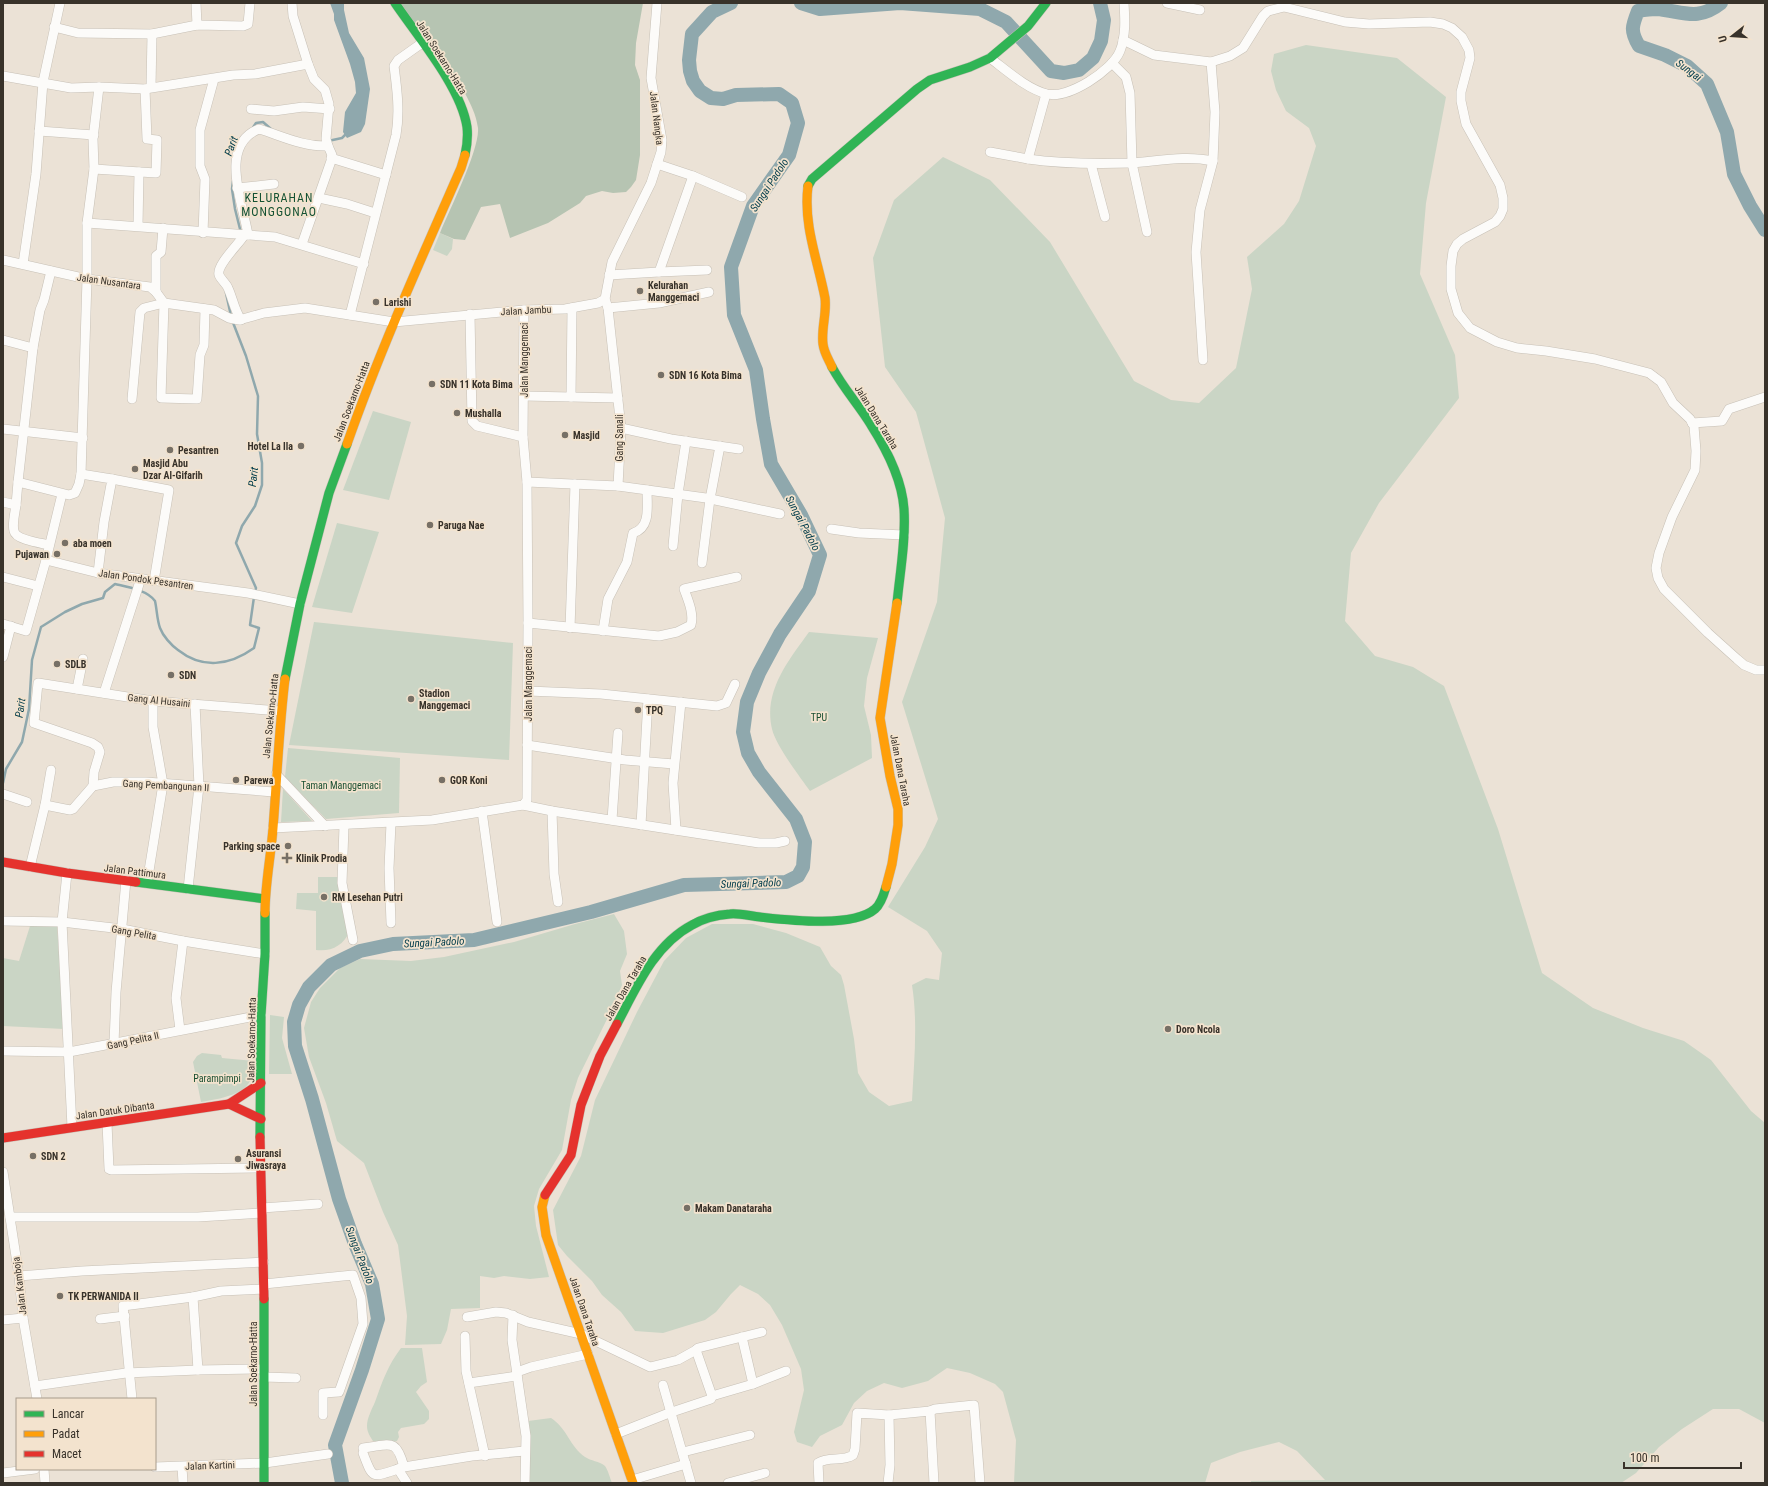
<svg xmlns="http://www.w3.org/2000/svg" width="1768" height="1486" font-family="'Roboto Condensed',sans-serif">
	<rect width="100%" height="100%" fill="#ebe2d6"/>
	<g fill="#cad5c5">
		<path d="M1306 45 1397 58 1446 97 1426 203 1420 274 1455 355 1459 398 1379 503 1351 553 1345 621 1375 656 1413 667 1444 686 1498 829 1542 973 1593 1008 1643 1028 1684 1041 1711 1060 1751 1111 1765 1123V1423L1739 1409H1713L1682 1429 1659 1447 1636 1473 1621 1483H1251V1481L1325 1480 1297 1451 1279 1442 1240 1452 1211 1463 1205 1483H1014L1016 1440 1003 1392 995 1384 970 1373 947 1368 928 1381 902 1388 884 1383 867 1391 854 1403 842 1425 820 1436 812 1447 797 1442 794 1432 804 1390 801 1369 782 1325 770 1305 758 1294 740 1285 731 1294 716 1312 705 1320 663 1333 635 1331 621 1312 602 1295 592 1281 567 1256 558 1245 553 1210 581 1156 595 1100 637 1012 664 961 686 938 712 924H753L786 933 820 947 831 966 841 975 844 985 854 1039 858 1073 869 1092 889 1106 912 1101C914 1062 918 1023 912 985L926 978 939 980 942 953 927 931 888 907 925 847 938 819 902 702 937 602 945 518 916 412 885 367 873 258 894 200 943 157 990 180 1050 242 1134 381 1171 400 1199 403 1236 368 1252 289 1247 257 1284 224 1299 201 1316 146 1309 128 1286 111 1276 90 1271 71 1274 54Z"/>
		<path d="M440 233 453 239 452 249 447 256 433 250Z"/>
		<path d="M373 411 411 422 389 500 343 490Z"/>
		<path d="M337 523 379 532 352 613 312 607Z"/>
		<path d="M314 622 513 643 509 760 289 745Z"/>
		<path d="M809 632 878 638 867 678 864 706 871 735 872 758 810 791C800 777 776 746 772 729 763 691 789 660 809 632Z"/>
		<path d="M288 748 400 758 399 813 326 819 285 777Z"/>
		<path d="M283 789 312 821 281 822Z"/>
		<path d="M318 877H338L350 931C343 946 331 952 316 950V911L296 909 297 893H318Z"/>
		<path d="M614 914 624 931 627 954 620 971 622 985 610 1013 578 1078 571 1100 562 1150 539 1189 534 1206 536 1226 549 1277 530 1279 504 1276 494 1278 480 1276V1308L451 1309 447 1330 441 1344 405 1345 407 1316 398 1245 383 1212 364 1163 337 1141 326 1103 309 1057 304 1028 311 1002 320 988 340 968 360 959 411 961 444 957 514 942 575 924Z"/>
		<path d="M30 926H57L64 1029 3 1026V958L19 961Z"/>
		<path d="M270 1015 284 1017 282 1038 292 1074H269Z"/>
		<path d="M202 1053 221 1055 222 1058 254 1061C254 1065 254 1069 253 1073 250 1095 218 1099 201 1102L193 1062 197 1056Z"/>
		<path d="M401 1348H422L427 1382 421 1386 416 1392 429 1411V1419L424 1424 401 1428 398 1432 399 1437 397 1441 389 1443 373 1441C370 1436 367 1432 367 1426 367 1418 372 1409 375 1402 382 1382 388 1365 401 1348Z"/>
		<path d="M551 1418C567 1428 570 1447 585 1457 591 1461 599 1461 605 1466 608 1470 610 1478 612 1483H528V1421Z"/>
	</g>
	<path fill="#b6c4b2" d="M399 3H643L636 43 635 65 640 80V155L636 180 631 187 626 192 613 193 602 191 586 196 580 203 548 223 510 238 500 204 481 207 465 240 454 239 440 233C449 211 480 149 478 128 475 93 421 32 399 3Z"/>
	<path fill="#8fa8ad" d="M330 3H344V10L349 33 364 58 370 89 365 124 361 132 347 138 343 132 345 112 356 93 355 82 350 64 334 20V14Z"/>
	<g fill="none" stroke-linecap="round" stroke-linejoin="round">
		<g stroke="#8fa8ad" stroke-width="2.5">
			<path d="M252 129 256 123 263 122 271 129"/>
			<path d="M328 141 342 138 347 133"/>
			<path d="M233 181 232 189 235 209 241 233"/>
			<path d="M226 293 231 316"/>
			<path d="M232 320 246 356 258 396 257 434 262 463V485L255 506 242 526 236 543 256 588 255 592"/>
			<path d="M3 783 6 769 22 742 29 709 32 660 41 627 65 612 82 604 103 598 105 592 115 584C128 587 147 590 155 601 157 610 157 620 160 628 163 636 171 645 178 650 202 669 229 666 254 648L259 628 250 625 254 597"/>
		</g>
		<g stroke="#8fa8ad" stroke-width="14">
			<path d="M801 3 820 9 900 3 980 9 1006 22 1051 71 1064 73 1079 70 1093 58 1101 41 1104 20 1100 3"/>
			<path d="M1721 3C1697 22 1683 11 1656 9 1650 9 1644 10 1638 11 1632 26 1630 31 1639 46L1665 55 1687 66 1707 84 1727 132 1734 174 1750 206 1765 230"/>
			<path d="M342 1483 335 1445 362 1370 378 1319 372 1284 355 1244 339 1199 312 1099 295 1046 294 1022 299 1005 309 987 331 965 360 951 393 944 474 940 591 912 684 885 786 882 798 876 803 867 805 842 796 819 759 772 748 753 743 732 747 702 759 673 780 634 809 591 820 555 801 515 771 464 763 419 756 370 734 315 731 267 753 206 789 155 798 123 792 103 779 94 736 95 723 99 711 98 700 91 693 81 690 71 689 60 692 34 712 12 731 3"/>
		</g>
		<g stroke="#c7c0b6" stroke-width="10">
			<g id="street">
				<path d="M196 3 197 25"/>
				<path d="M1167 3 1200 10"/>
				<path d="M54 27 78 33 152 34 197 25 243 26 248 24 250 3"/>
				<path d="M1123 40 1154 55 1211 62 1230 56 1243 48 1263 16 1268 11 1284 7 1345 22 1369 24 1430 22 1443 24 1452 28 1462 37 1469 50 1470 58 1461 92V101L1466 124 1500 185 1503 198V209L1500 216 1495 222 1463 239 1457 244 1453 251 1451 266V289L1458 313 1470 328 1497 342 1517 348 1546 351 1595 359 1649 373 1661 382 1673 403 1690 419 1694 426 1696 451 1695 470 1672 517 1659 553 1656 568 1658 578 1664 589 1708 633 1737 659 1744 665 1756 670H1765"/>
				<path d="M990 58C1006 70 1027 89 1047 94 1068 99 1112 71 1120 51 1126 36 1125 19 1124 3"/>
				<path d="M1112 63 1126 77 1130 93 1132 163 1147 232"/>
				<path d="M3 76 71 88 99 87 145 89 233 75 255 74 308 64 293 16 292 3"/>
				<path d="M151 87 152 34"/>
				<path d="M1046 94 1028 159C1062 164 1097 164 1131 163 1159 161 1186 155 1213 161L1215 112 1211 62"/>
				<path d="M251 109 274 111 303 107 330 109"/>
				<path d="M39 131 94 135"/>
				<path d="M990 152 1028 159"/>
				<path d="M331 158 386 175"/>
				<path d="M657 164 693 176 742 197"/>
				<path d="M1091 164 1105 217"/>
				<path d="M94 169 156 173 157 140 147 139 145 89"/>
				<path d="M237 188 274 184"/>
				<path d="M319 198 347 204 375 213"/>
				<path d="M87 223 275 237 364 264"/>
				<path d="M138 226 139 172"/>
				<path d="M203 233 205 179 200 166V130L214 79"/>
				<path d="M248 235C243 203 218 145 259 129 282 136 303 147 328 146L326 139 329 104 325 90 314 79 308 64"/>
				<path d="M302 244 331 161 332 155 328 146"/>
				<path d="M3 260 87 279 150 287 156 292 164 303"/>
				<path d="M23 264 36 174 43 82 60 3"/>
				<path d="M659 272 707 270"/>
				<path d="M609 275 659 272 693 176"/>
				<path d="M156 292V256L161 252 163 228"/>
				<path d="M164 303 161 398 197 399 200 355 204 345 205 309"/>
				<path d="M608 308 659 303 709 292"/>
				<path d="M470 314 472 421 477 426 523 437"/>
				<path d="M350 315 396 135C400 112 397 89 394 66L398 60 422 43"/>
				<path d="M241 320C234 309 233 299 228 288 226 283 221 280 219 275 216 265 240 243 245 234"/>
				<path d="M3 340 33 348"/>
				<path d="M1203 360 1196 252 1200 210 1213 161"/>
				<path d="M524 396 618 398"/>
				<path d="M571 397 572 308"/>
				<path d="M132 399 140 312 144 308 164 303 214 310 229 318 239 320 264 313 305 308 394 322 524 310 565 309 598 303 605 299 612 262 651 183 661 152 662 140 651 78 657 3"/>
				<path d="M1692 423 1722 421 1729 409 1765 397"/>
				<path d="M621 428 671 439 739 449"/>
				<path d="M3 429 83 438"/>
				<path d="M81 474 112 479 104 522 98 573"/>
				<path d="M112 479 169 490 154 581"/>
				<path d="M18 482 33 348 40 310 44 300 51 271"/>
				<path d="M527 482 618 486 621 428 608 308 605 299"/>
				<path d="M618 486 706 498 780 514"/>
				<path d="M3 502 16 505 18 482 69 495 75 493 79 484 81 474 87 279V223L94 169 93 139 99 87"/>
				<path d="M16 505C15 513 12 524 14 531 16 540 41 543 49 545"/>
				<path d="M831 529 859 533 904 535"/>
				<path d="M673 546 678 494 686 441"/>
				<path d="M46 560 98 573 248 593 300 604"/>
				<path d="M702 563 710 499 720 446"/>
				<path d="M3 577 38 586"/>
				<path d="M528 623 659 636 677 632 691 625C694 613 688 600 684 589L737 577"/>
				<path d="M3 624 26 631 46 560 62 494"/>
				<path d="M570 628 575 484"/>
				<path d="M603 631 608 599 627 562 633 533C651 528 647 506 647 490"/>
				<path d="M3 657 11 626"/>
				<path d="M77 689 83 659"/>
				<path d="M528 691 601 694 717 706 726 703 735 684"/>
				<path d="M104 693 141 578"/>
				<path d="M527 745 625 760 674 764"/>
				<path d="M276 774 325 826"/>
				<path d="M93 786 94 772 100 752 98 747 92 743 34 723 38 683 153 701 281 711"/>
				<path d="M3 794 27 802"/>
				<path d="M45 805 70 810 73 809 93 786 113 782H146L274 792"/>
				<path d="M523 805 552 811 759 843H776L785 841"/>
				<path d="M482 811 497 922"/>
				<path d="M552 811 554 874 558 902"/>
				<path d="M612 820 618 733"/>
				<path d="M641 825 648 699"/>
				<path d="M344 826 342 883 353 940"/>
				<path d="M273 828 432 820 523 805 527 800 528 623 527 482 523 437 524 310"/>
				<path d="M676 830 673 783 681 702"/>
				<path d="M30 867 45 805 51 770"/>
				<path d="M67 873 62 922 72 1127"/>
				<path d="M147 883 163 784 153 727V701"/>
				<path d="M188 889 199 786 195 704"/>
				<path d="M3 921 62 922 122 929 183 941 265 954"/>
				<path d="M391 923 389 868 391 823"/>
				<path d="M180 1030 176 998 183 941"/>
				<path d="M114 1044 116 992 126 880"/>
				<path d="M3 1051 69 1052 261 1015"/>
				<path d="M107 1123 109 1169 111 1170 260 1168"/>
				<path d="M3 1172 19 1276 23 1318 37 1399"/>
				<path d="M262 1208 318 1204"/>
				<path d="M10 1217H198L262 1213"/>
				<path d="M19 1276 82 1271 264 1262"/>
				<path d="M264 1284 353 1275 361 1298 363 1324 339 1392 323 1393V1415"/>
				<path d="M513 1315 512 1340 526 1436 525 1483"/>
				<path d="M467 1317 496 1312 506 1313 528 1322 581 1334 650 1367 678 1360 696 1350"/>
				<path d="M100 1319 125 1316"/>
				<path d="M3 1320 23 1318"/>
				<path d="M465 1336 466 1371 485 1456"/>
				<path d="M742 1337 753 1384"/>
				<path d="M198 1370 193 1297 221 1291 264 1289"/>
				<path d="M517 1372 531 1367 588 1354"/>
				<path d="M263 1377 296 1378"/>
				<path d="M469 1383 517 1376"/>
				<path d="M663 1385 691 1483"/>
				<path d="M35 1386 126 1373 198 1370 263 1369"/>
				<path d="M712 1396 753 1384 786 1371"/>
				<path d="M132 1399 123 1306 193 1297"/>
				<path d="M930 1411 935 1409 974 1405 980 1483"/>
				<path d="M616 1434 669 1413 711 1399 712 1396 696 1350 698 1348 762 1332"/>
				<path d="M363 1448C390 1445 396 1437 404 1467L472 1456 525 1451"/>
				<path d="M683 1452 750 1435"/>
				<path d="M363 1453C373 1479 371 1478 398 1469"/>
				<path d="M155 1467 265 1463 328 1454"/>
				<path d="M182 1467 183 1483"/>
				<path d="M403 1467 398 1469 407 1483"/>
				<path d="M44 1469 45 1483"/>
				<path d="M3 1473 35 1469"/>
				<path d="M632 1480 686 1464"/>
				<path d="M728 1483 765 1473"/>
				<path d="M819 1483 818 1463C828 1456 843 1462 853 1455L855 1449 857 1413 889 1415 930 1411 934 1483"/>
				<path d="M888 1483 890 1465 889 1415"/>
			</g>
		</g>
		<g stroke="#c7c0b6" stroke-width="10">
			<g id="fast">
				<path d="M395 3C418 37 461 87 467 127 468 136 467 146 465 155"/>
				<path d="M808 186 812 179 917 89 930 80 970 67 990 58 1028 26 1046 3"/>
				<path d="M832 367C843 388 859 405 871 425 887 450 902 479 904 509 906 540 900 572 897 603"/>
				<path d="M285 679 300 604 329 493 347 444"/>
				<path d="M136 882 265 899"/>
				<path d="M617 1024C636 988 654 945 692 925 704 918 716 915 730 914 739 913 750 916 760 917 788 920 853 928 875 909 881 904 884 894 886 887"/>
				<path d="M260 1137 261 1015 265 954V913"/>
				<path d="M264 1299V1483"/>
			</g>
		</g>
		<g stroke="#c7c0b6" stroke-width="10">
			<g id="slow">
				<path d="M808 186C803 225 818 261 825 298 827 313 821 329 823 344 824 353 829 360 832 367"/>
				<path d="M347 444C380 350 421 259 461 168L465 155"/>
				<path d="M886 887 892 864 898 825V809L890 776 880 718 897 603"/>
				<path d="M265 913C265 884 271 856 273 828 277 778 279 728 285 679"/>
				<path d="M545 1195 542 1207 546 1235 633 1483"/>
			</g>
		</g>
		<g stroke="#c7c0b6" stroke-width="10">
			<g id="jam">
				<path d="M3 862 67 873 136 882"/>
				<path d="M229 1104 261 1083"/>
				<path d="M260 1137 264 1299"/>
				<path d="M3 1138 229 1104 261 1119"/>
				<path d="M545 1195 571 1155 581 1105 600 1056 617 1024"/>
			</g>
		</g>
		<use href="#street" stroke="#fcfbf9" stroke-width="9"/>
		<use href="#fast" stroke="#30b455" stroke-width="9"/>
		<use href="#slow" stroke="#ff9f0a" stroke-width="9"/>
		<use href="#jam" stroke="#e5322d" stroke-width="9"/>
	</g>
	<g fill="#777066" stroke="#f3e3ce" stroke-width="1.5">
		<circle cx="640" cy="291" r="4"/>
		<circle cx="376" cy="302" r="4"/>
		<circle cx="661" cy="375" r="4"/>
		<circle cx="432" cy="384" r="4"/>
		<circle cx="457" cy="413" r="4"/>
		<circle cx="565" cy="435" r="4"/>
		<circle cx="301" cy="446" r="4"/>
		<circle cx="170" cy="450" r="4"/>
		<circle cx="135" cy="469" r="4"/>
		<circle cx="430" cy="525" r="4"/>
		<circle cx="65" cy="543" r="4"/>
		<circle cx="57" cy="554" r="4"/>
		<circle cx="57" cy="664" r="4"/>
		<circle cx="171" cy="675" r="4"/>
		<circle cx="411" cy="699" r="4"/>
		<circle cx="638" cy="710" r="4"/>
		<circle cx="236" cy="780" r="4"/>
		<circle cx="442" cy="780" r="4"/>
		<circle cx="288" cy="846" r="4"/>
		<path d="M285 852h4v4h4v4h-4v4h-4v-4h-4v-4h4z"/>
		<circle cx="324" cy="897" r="4"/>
		<circle cx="1168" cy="1029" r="4"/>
		<circle cx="33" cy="1156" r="4"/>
		<circle cx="238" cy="1159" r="4"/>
		<circle cx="687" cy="1208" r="4"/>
		<circle cx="60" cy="1296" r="4"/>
	</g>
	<g text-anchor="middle" stroke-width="3.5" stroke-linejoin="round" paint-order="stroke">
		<g font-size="10" fill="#38322a" stroke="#f3e3ce">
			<text transform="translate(442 57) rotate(58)" y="4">Jalan Soekarno-Hatta</text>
			<text transform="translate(657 118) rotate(83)" y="4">Jalan Nangka</text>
			<text transform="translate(109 281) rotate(8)" y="4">Jalan Nusantara</text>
			<text transform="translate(526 310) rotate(-3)" y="4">Jalan Jambu</text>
			<text transform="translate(524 360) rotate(-90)" y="4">Jalan Manggemaci</text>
			<text transform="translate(351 401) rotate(-69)" y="4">Jalan Soekarno-Hatta</text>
			<text transform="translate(877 417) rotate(58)" y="4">Jalan Dana Taraha</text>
			<text transform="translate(619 438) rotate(-90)" y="4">Gang Sanali</text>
			<text transform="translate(146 579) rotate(8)" y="4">Jalan Pondok Pesantren</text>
			<text transform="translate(528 684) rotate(-90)" y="4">Jalan Manggemaci</text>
			<text transform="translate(159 700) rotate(6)" y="4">Gang Al Husaini</text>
			<text transform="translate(270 716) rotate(-84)" y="4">Jalan Soekarno-Hatta</text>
			<text transform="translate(901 770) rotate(79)" y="4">Jalan Dana Taraha</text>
			<text transform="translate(166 785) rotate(3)" y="4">Gang Pembangunan II</text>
			<text transform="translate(135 871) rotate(7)" y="4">Jalan Pattimura</text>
			<text transform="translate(134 932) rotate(10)" y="4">Gang Pelita</text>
			<text transform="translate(625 988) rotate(-60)" y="4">Jalan Dana Taraha</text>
			<text transform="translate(133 1040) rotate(-12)" y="4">Gang Pelita II</text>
			<text transform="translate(251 1040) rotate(-89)" y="4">Jalan Soekarno-Hatta</text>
			<text transform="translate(115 1110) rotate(-8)" y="4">Jalan Datuk Dibanta</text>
			<text transform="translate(19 1286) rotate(-97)" y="4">Jalan Kamboja</text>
			<text transform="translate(585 1311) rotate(71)" y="4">Jalan Dana Taraha</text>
			<text transform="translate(253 1364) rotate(-90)" y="4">Jalan Soekarno-Hatta</text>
			<text transform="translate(210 1465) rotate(-2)" y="4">Jalan Kartini</text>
		</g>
		<g font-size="10" font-weight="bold" fill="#38322a" stroke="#f3e3ce" text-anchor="start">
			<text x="648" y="289">Kelurahan<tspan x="648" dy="12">Manggemaci</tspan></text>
			<text x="384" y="306">Larishi</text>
			<text x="669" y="379">SDN 16 Kota Bima</text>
			<text x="440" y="388">SDN 11 Kota Bima</text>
			<text x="465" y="417">Mushalla</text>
			<text x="573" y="439">Masjid</text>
			<text x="293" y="450" text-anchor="end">Hotel La Ila</text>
			<text x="178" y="454">Pesantren</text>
			<text x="143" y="467">Masjid Abu<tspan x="143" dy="12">Dzar Al-Gifarih</tspan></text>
			<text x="438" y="529">Paruga Nae</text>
			<text x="73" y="547">aba moen</text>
			<text x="49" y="558" text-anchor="end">Pujawan</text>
			<text x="65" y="668">SDLB</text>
			<text x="179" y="679">SDN</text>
			<text x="419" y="697">Stadion<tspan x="419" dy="12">Manggemaci</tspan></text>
			<text x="646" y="714">TPQ</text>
			<text x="244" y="784">Parewa</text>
			<text x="450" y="784">GOR Koni</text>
			<text x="280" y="850" text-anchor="end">Parking space</text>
			<text x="296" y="862">Klinik Prodia</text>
			<text x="332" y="901">RM Lesehan Putri</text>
			<text x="1176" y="1033">Doro Ncola</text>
			<text x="246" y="1157">Asuransi<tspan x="246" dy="12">Jiwasraya</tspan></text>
			<text x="41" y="1160">SDN 2</text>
			<text x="695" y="1212">Makam Danataraha</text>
			<text x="68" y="1300">TK PERWANIDA II</text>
		</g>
		<g font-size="10" fill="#184e30" stroke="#f3e3ce">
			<text x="819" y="721">TPU</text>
			<text x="341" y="789">Taman Manggemaci</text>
			<text x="217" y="1082">Parampimpi</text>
		</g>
		<g font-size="11" font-style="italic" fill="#003c4b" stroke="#f3e3ce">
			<text transform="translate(1689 70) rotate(36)" y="4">Sungai</text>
			<text transform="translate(231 146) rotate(-70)" y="4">Parit</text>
			<text transform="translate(769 185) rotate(-57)" y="4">Sungai Padolo</text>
			<text transform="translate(253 477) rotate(-83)" y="4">Parit</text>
			<text transform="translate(803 523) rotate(62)" y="4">Sungai Padolo</text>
			<text transform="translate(20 708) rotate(-82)" y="4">Parit</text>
			<text transform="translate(751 883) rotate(-2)" y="4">Sungai Padolo</text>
			<text transform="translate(434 942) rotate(-3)" y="4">Sungai Padolo</text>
			<text transform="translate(360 1255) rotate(69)" y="4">Sungai Padolo</text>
		</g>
		<g font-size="12" letter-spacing="1" fill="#145234" stroke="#f3e3ce">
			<text x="279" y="202">KELURAHAN<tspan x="279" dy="14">MONGGONAO</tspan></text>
		</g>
	</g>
	<rect width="1768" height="1486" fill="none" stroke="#38322a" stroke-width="8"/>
	<rect x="16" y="1398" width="140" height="72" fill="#f3e3ce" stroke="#a89c8c"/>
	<rect x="24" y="1411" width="20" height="6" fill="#30b455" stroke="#a89c8c"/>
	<text x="52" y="1418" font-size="12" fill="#38322a">Lancar</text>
	<rect x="24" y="1431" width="20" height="6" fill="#ff9f0a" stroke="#a89c8c"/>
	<text x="52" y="1438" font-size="12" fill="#38322a">Padat</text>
	<rect x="24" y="1451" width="20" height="6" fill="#e5322d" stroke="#a89c8c"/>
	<text x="52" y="1458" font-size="12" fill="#38322a">Macet</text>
	<g transform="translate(1732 36) rotate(253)" stroke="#f3e3ce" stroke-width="3" paint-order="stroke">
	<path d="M0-3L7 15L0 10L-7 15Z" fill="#38322a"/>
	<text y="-6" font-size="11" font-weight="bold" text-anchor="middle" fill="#38322a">U</text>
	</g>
	<path d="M1624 1462v6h117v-6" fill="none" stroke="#38322a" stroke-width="2"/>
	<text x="1630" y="1462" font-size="12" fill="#38322a" stroke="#f3e3ce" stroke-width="3" paint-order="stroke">100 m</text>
</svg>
